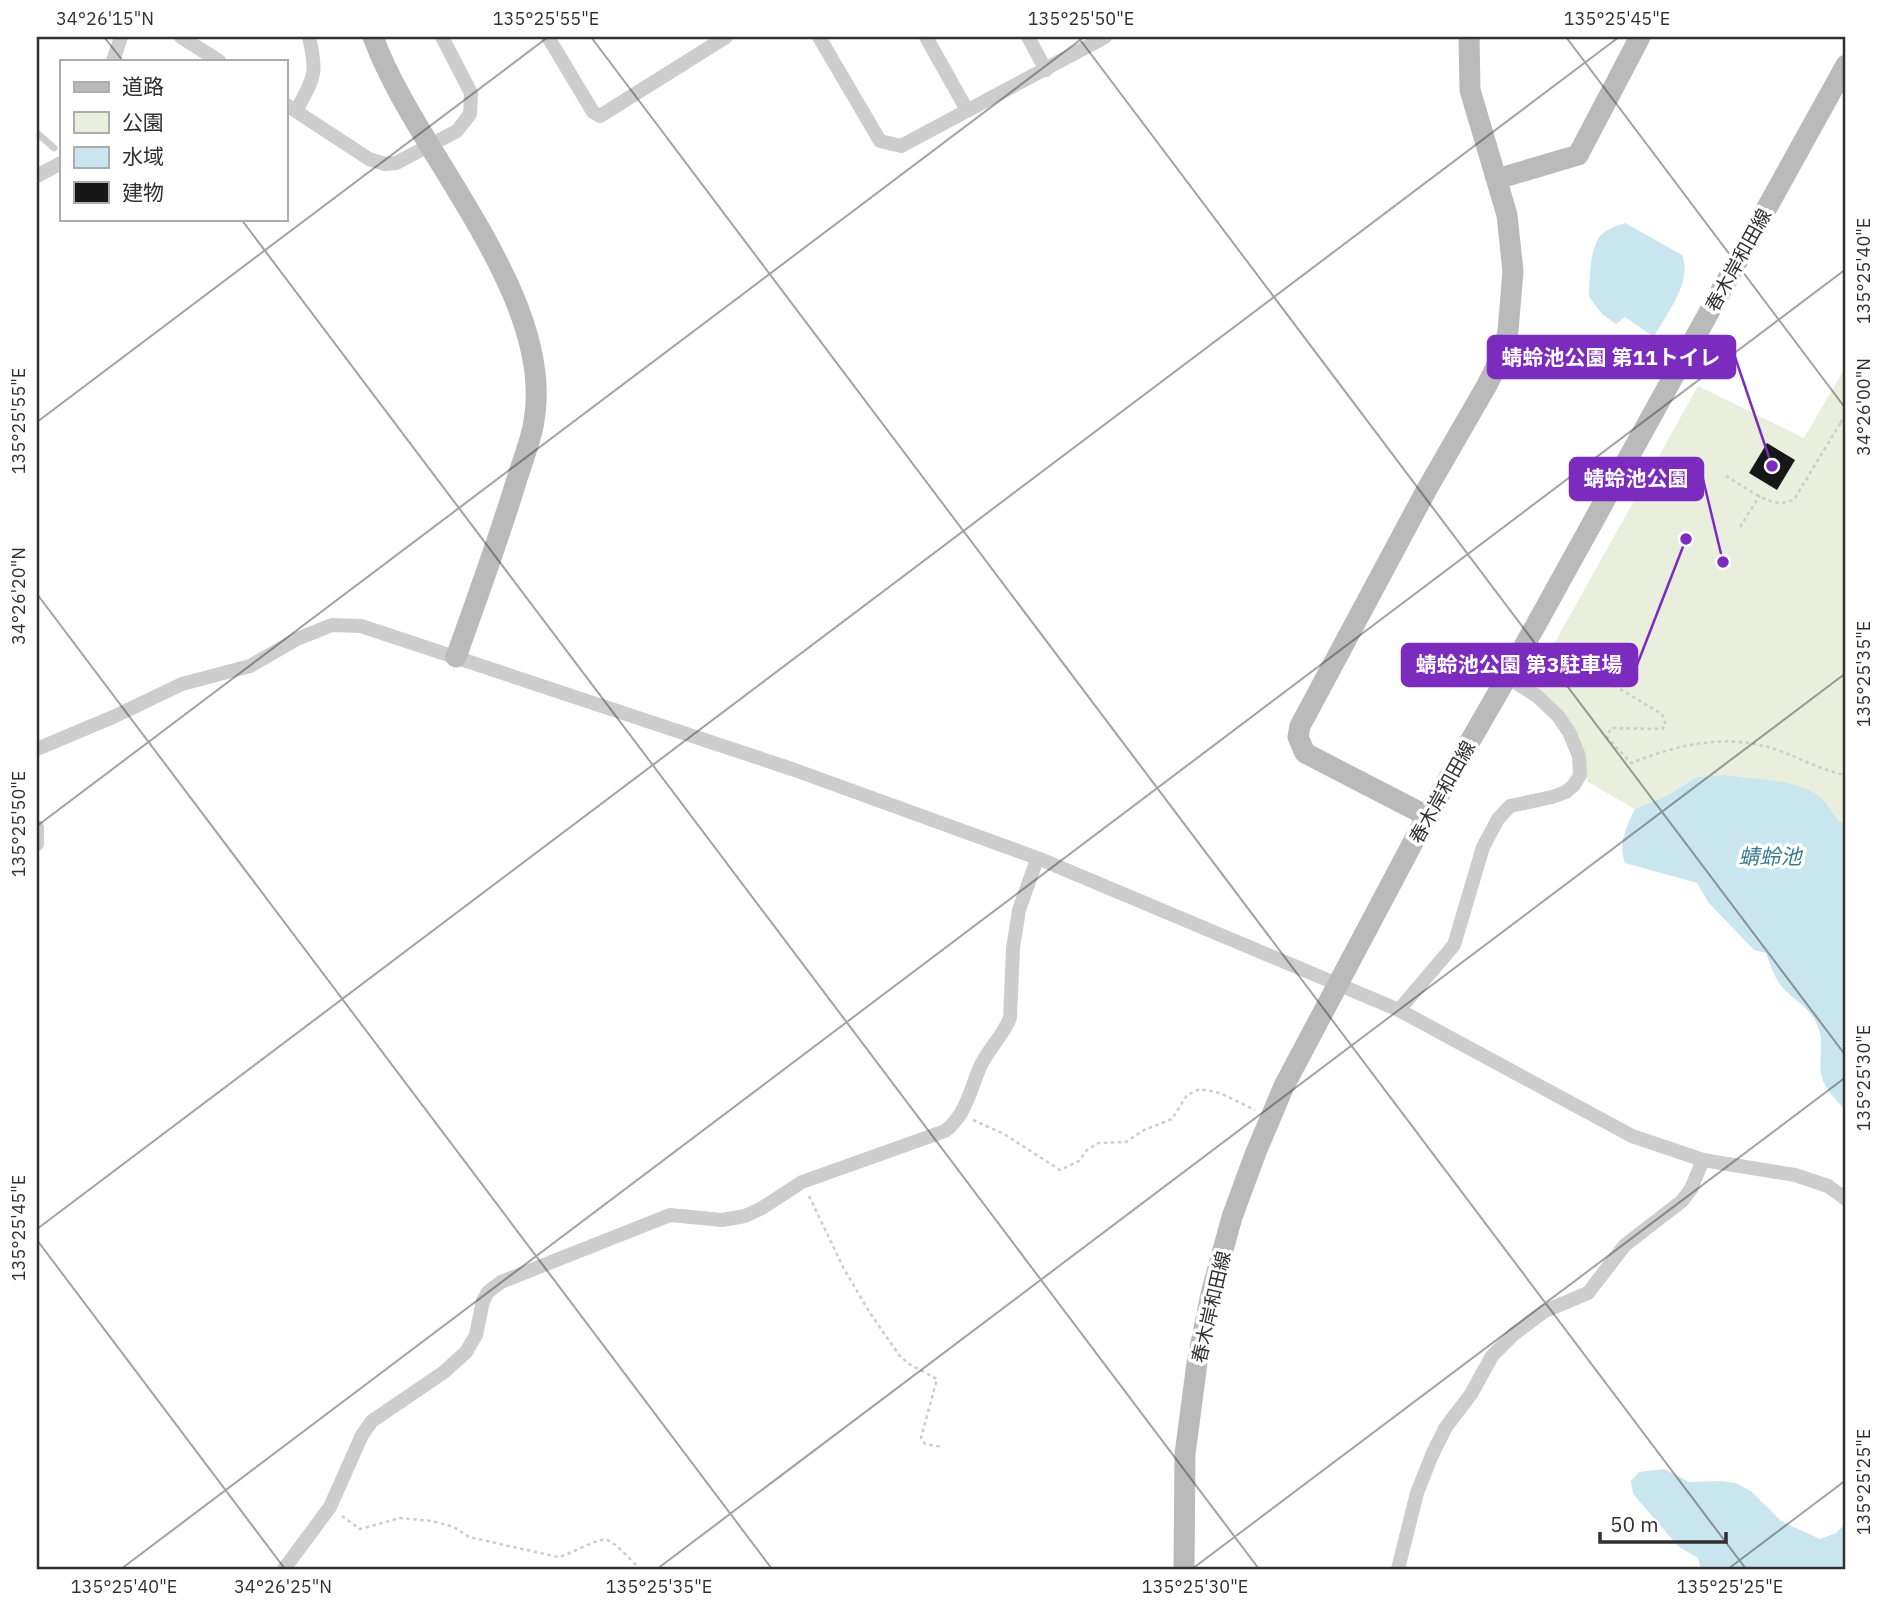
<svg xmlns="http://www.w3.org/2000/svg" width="1883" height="1606" font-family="'IBM Plex Sans','Noto Sans JP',sans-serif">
	<rect width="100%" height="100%" fill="#fff"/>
	<path fill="#e9eedd" d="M1846 366V825L1838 821 1819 795 1725 775 1697 777 1668 795 1635 809 1588 782C1581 735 1572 712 1531 685L1698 386 1804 438Z"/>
	<g fill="#c9e5ee">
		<path d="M1625 223 1682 255C1693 282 1666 314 1654 337L1625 317 1616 324 1602 314 1589 297C1590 279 1589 251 1600 236 1606 229 1617 226 1625 223Z"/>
		<path d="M1725 775C1755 780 1789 778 1816 794 1829 801 1832 819 1846 825V1111C1839 1103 1827 1091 1823 1081 1816 1060 1827 1044 1816 1022 1807 1006 1797 1002 1786 991 1776 982 1770 965 1766 953L1754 950 1708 902 1697 883 1625 863C1618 844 1626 827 1635 809L1668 795 1697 777Z"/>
		<path d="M1664 1469 1689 1482 1720 1481 1736 1483 1752 1492 1781 1521 1820 1539 1836 1533 1846 1523V1569H1701L1698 1558 1679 1547 1633 1494 1631 1481 1639 1472Z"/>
	</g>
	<path fill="#171717" d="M1767 443 1795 460 1777 490 1749 473Z"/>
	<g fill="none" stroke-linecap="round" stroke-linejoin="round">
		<g stroke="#cdcdcd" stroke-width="2.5" stroke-dasharray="3.5 3.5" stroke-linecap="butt">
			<path d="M1846 414 1841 422 1846 429"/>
			<path d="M1726 476C1745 486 1775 514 1795 498L1841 422"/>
			<path d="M1740 527 1760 495"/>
			<path d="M1608 682 1662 714 1666 725 1662 729 1611 728 1607 737 1631 763C1680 744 1729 732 1780 751 1802 759 1823 771 1846 775"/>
			<path d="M973 1120 1004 1134 1060 1170 1079 1161 1087 1150 1098 1143 1126 1142 1144 1130 1172 1119 1187 1095 1200 1089 1220 1093 1255 1110"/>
			<path d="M809 1196 844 1269 870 1313 899 1355 909 1364 937 1379 921 1438 925 1444 943 1447"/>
			<path d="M342 1516 360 1529 400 1518 432 1521 454 1527 469 1537 558 1557C570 1555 598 1537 607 1540 618 1544 630 1560 638 1567"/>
		</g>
		<path stroke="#cdcdcd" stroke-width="7" d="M37 133 54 148"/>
		<g stroke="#cdcdcd" stroke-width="14">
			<path d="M181 37 219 61"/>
			<path d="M548 37 593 112 600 116 726 37"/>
			<path d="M819 37 880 141 901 146 1105 37"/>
			<path d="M926 37 967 110"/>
			<path d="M1028 37 1046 70"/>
			<path d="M113 61 121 37"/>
			<path d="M285 104 369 159 385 164 396 163 457 131 470 114 471 93 442 37"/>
			<path d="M296 111C314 77 318 76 309 37"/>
			<path d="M37 176 61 163"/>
			<path d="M37 749 113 717 182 684 250 666 297 639 332 625 361 626 792 769 1040 859 1399 1010 1632 1136 1703 1160 1795 1175 1828 1186 1846 1199"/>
			<path d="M37 827V844"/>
			<path d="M1399 1010 1454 945 1483 847 1498 819 1510 806 1552 797 1566 792 1574 785 1580 775 1579 756 1569 732 1558 716 1537 696 1507 677"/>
			<path d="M284 1569 330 1507 362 1435 372 1421 444 1372 466 1352 476 1335 483 1301 488 1292 501 1282 670 1215 722 1220 745 1216 762 1208 802 1182 945 1131C967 1114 970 1089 981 1065 989 1048 1003 1036 1010 1018L1013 948 1019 910 1035 865"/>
			<path d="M1398 1569 1417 1493 1432 1455 1446 1427 1471 1394 1492 1356 1514 1334 1545 1311 1588 1293 1625 1245 1682 1201 1691 1189 1703 1160"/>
		</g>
		<g stroke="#bababa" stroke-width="21">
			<path d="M373 37C415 152 556 295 534 421 531 441 522 462 516 482 498 541 477 599 456 657"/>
			<path d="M1497 179 1578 155 1640 37"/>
			<path d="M1427 816 1305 753 1298 737 1300 726 1427 489 1487 385 1502 355 1508 331 1513 271 1507 215 1470 90 1469 37"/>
			<path d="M1184 1569 1185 1454 1197 1363 1211 1294 1232 1217 1256 1152 1284 1086 1427 816 1507 677 1846 65"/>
		</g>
	</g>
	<path fill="none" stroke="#303030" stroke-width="2" stroke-opacity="0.45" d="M104 37 123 61M591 37 1746 1569M1078 37 1846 1056M1566 37 1846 409M241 219 1259 1569M37 422 548 37M37 594 772 1569M37 826 1084 37M37 1229 1619 37M37 1240 285 1569M121 1569 1846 269M657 1569 1846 673M1192 1569 1846 1077M1728 1569 1846 1480"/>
	<g text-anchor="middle" stroke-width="7" stroke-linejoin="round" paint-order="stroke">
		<g font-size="19" fill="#303030" stroke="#fff">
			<text transform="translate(1738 260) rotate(-61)" y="7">春木岸和田線</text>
			<text transform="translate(1442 792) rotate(-61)" y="7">春木岸和田線</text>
			<text transform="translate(1211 1307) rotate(-77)" y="7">春木岸和田線</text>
		</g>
		<g font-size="21" font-style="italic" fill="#367b91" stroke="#fff">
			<text x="1770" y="864">蜻蛉池</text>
		</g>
	</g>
	<path fill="none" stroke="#7b2cbf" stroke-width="2.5" d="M1772 466L1735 357M1723 562L1703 479M1686 539L1637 665"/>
	<g fill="#7b2cbf" stroke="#fff" stroke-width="2.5">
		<circle cx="1772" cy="466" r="7"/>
		<circle cx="1723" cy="562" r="7"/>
		<circle cx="1686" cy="539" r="7"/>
	</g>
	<g fill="#7b2cbf" stroke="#7b2cbf" stroke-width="2.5">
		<rect x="1488" y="336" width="247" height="42" rx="7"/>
		<rect x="1570" y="458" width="133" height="42" rx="7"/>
		<rect x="1402" y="644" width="235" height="42" rx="7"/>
	</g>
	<g font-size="21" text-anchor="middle" font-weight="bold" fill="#fff">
		<text x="1611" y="365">蜻蛉池公園 第11トイレ</text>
		<text x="1636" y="486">蜻蛉池公園</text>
		<text x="1519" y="672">蜻蛉池公園 第3駐車場</text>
	</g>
	<rect width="1883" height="1606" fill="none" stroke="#ffffff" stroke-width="77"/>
	<rect x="60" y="60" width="228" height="161" fill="#ffffff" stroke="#acacac" stroke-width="2"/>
	<rect x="74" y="82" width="35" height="10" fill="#bababa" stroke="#acacac" stroke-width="2"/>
	<text x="122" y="94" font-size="21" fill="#303030">道路</text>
	<rect x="74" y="112" width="35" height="21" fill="#e9eedd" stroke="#acacac" stroke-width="2"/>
	<text x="122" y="130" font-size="21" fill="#303030">公園</text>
	<rect x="74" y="147" width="35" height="21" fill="#c9e5ee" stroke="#acacac" stroke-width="2"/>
	<text x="122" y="164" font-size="21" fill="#303030">水域</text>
	<rect x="74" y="182" width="35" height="21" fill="#171717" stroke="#acacac" stroke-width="2"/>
	<text x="122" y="200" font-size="21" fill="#303030">建物</text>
	<path d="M1600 1532v10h126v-10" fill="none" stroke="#303030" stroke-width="3.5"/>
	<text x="1610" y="1532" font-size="21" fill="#303030" stroke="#ffffff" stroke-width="5" paint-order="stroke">50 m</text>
	<rect x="38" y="38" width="1806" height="1530" fill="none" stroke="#303030" stroke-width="2.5"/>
	<g font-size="18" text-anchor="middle" fill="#303030">
		<text x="105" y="25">34°26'15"N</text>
		<text x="546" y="25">135°25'55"E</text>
		<text x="1081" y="25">135°25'50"E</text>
		<text x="1617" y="25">135°25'45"E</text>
		<text transform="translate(1864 271) rotate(-90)" y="6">135°25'40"E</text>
		<text transform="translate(1864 407) rotate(-90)" y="6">34°26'00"N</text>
		<text transform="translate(19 421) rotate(-90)" y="6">135°25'55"E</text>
		<text transform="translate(19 596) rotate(-90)" y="6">34°26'20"N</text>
		<text transform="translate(1864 674) rotate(-90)" y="6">135°25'35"E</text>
		<text transform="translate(19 824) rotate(-90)" y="6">135°25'50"E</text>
		<text transform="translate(1864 1078) rotate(-90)" y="6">135°25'30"E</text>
		<text transform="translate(19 1228) rotate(-90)" y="6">135°25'45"E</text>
		<text transform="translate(1864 1482) rotate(-90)" y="6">135°25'25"E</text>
		<text x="124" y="1593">135°25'40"E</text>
		<text x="283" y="1593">34°26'25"N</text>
		<text x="659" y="1593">135°25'35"E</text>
		<text x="1195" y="1593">135°25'30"E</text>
		<text x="1730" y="1593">135°25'25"E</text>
	</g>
</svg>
